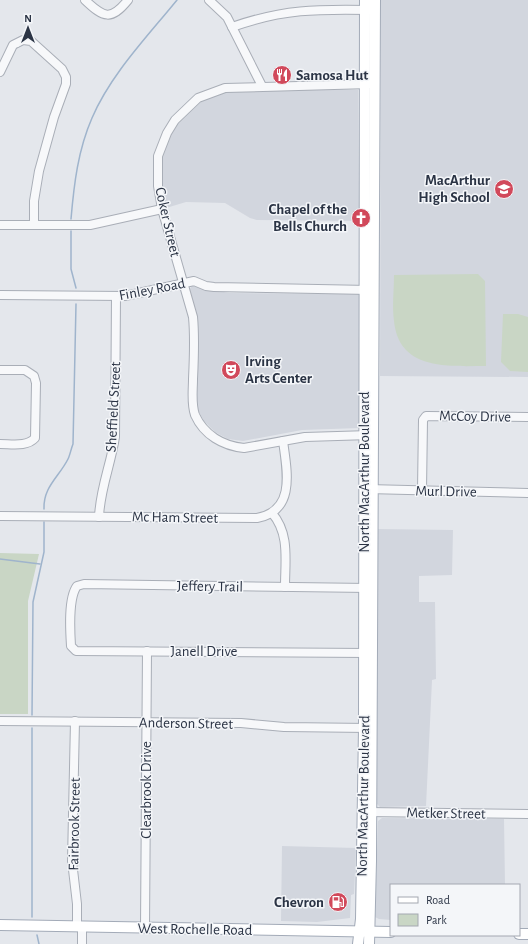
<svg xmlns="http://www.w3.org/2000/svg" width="528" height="944" font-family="'Alegreya Sans',sans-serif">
	<rect width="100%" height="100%" fill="#e4e7ec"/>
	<g fill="#d2d6de">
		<path d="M381 0H528V377L380 376Z"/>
		<path d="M241 89 358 90 359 221 257 220 250 218 225 203 186 202 166 208 162 190 160 166 165 142 177 121 195 104 217 93Z"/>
		<path d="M192 286 229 293 360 294V428L302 430 243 441 228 439 215 432 204 421 197 408 189 290Z"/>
		<path d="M377 529 453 530 452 575 419 576V602H435L436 679 432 680 426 806 380 807 377 804Z"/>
		<path d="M382 818 504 819 505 885H391V920L379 919 375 917 378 821Z"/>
		<path d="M282 846 356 848 354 894 351 895 350 918 317 922 281 921Z"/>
	</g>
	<g fill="#c9d6c5">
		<path d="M478 274 485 281 486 366C449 366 399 371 394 321 392 306 394 290 394 275Z"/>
		<path d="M503 314H518L528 317V372L510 371 501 362Z"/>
		<path d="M0 553 39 554 28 601V714H0Z"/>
	</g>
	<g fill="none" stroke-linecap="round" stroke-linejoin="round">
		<g stroke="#9fb4cc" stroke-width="1.5">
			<path d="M71 219C74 184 78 150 92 118 111 74 147 37 177 0"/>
			<path d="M71 231V269L76 288"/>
			<path d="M44 509C43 487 59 477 68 459 70 455 71 449 73 444L76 304"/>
			<path d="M0 559 40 564"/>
			<path d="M32 715 33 602 44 552V522"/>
			<path d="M32 728V917"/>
			<path d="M37 935 39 944"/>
		</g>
		<g stroke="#a9aeb7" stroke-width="10">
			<g id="minor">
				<path d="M85 0C104 18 111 21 128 0"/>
				<path d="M209 0 227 17 262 86"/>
				<path d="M232 27C283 9 317 9 370 10"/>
				<path d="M0 72 13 45 23 40 31 41 62 69 66 77V84L54 117 39 171 34 201V225"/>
				<path d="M370 84 225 88 198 98 175 120 167 133 158 156V186L162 209 193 317C195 338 194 358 193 379 193 390 191 404 195 415 204 435 223 446 244 448L305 437 370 435"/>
				<path d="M0 225H90L162 209"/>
				<path d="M0 295 125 296 194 281 206 286 214 287 369 290"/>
				<path d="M0 370H25L34 376 36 383 35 438C27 447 12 444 0 444"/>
				<path d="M367 489 528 493"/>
				<path d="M422 490 423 420 426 416 528 417"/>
				<path d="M272 513C290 534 285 560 285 587"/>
				<path d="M0 516 257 518C296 511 287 471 283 441"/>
				<path d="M99 517C100 489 111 464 115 437L116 296"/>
				<path d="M369 653 76 651 71 646C70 630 68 598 77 586L84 584 369 588"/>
				<path d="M0 721 241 723 284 727 369 728"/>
				<path d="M75 721 72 861 77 904V927"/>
				<path d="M366 812 528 814"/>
				<path d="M145 928 147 651"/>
				<path d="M82 944V927"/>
			</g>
		</g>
		<g stroke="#a3abb8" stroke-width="12">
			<g id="major">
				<path d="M0 925 391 932"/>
				<path d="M519 934H528"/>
				<path d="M358 944 361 919 364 728 365 0"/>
				<path d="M369 944 371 861 375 0"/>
			</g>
		</g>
		<use href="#minor" stroke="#f7f8fa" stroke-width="8"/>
		<use href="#major" stroke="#fff" stroke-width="10"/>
	</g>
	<defs>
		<g id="restaurant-disc" transform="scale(1)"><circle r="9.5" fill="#d1495b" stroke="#f4f6f9"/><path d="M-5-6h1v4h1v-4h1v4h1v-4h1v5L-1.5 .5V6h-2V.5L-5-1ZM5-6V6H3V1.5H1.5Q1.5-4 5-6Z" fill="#fff"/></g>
		<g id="school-disc" transform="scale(1)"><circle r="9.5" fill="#d1495b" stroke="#f4f6f9"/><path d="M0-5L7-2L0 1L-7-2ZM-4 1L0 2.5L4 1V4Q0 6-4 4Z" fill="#fff"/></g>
		<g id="church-disc" transform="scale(1)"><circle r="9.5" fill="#d1495b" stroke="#f4f6f9"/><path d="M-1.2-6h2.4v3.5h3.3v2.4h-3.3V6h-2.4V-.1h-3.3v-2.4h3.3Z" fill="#fff"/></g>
		<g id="theatre-disc" transform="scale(1)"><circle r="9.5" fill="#d1495b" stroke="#f4f6f9"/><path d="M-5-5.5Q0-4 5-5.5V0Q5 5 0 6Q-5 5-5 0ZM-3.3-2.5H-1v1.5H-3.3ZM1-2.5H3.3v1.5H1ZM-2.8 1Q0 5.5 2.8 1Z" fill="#fff"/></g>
		<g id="fuel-disc" transform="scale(1)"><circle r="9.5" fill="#d1495b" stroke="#f4f6f9"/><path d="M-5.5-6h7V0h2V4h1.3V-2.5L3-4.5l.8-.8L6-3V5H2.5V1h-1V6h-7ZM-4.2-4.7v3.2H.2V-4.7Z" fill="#fff"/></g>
	</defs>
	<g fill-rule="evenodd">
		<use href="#restaurant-disc" x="282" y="75"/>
		<use href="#school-disc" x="504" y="189"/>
		<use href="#church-disc" x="361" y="218"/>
		<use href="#theatre-disc" x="231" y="370"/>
		<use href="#fuel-disc" x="338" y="902"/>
	</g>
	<g text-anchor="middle" stroke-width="3" stroke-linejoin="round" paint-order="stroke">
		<g font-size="15" font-weight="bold" fill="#2b3445" stroke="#f4f6f9" text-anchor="end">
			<text x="296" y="80" text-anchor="start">Samosa Hut</text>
			<text x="490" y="185">MacArthur<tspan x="490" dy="17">High School</tspan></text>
			<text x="347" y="214">Chapel of the<tspan x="347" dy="17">Bells Church</tspan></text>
			<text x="245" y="366" text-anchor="start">Irving<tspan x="245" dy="17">Arts Center</tspan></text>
			<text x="324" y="907">Chevron</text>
		</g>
		<g font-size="15" fill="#2b3445" stroke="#f4f6f9">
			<text transform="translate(168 222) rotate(77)" y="5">Coker Street</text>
			<text transform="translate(152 289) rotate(-11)" y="5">Finley Road</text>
			<text transform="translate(113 407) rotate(-87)" y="5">Sheffield Street</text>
			<text transform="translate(475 416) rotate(1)" y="5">McCoy Drive</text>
			<text transform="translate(364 472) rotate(-90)" y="5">North MacArthur Boulevard</text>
			<text transform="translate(446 491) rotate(1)" y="5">Murl Drive</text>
			<text transform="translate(175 517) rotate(1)" y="5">Mc Ham Street</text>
			<text transform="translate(210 586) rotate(1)" y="5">Jeffery Trail</text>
			<text x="204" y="656">Janell Drive</text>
			<text transform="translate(186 723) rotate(1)" y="5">Anderson Street</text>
			<text transform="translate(146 790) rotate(-90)" y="5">Clearbrook Drive</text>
			<text transform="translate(363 796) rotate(-89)" y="5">North MacArthur Boulevard</text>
			<text transform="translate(446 813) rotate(1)" y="5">Metker Street</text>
			<text transform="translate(74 824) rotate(-89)" y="5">Fairbrook Street</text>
			<text transform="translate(195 929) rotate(1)" y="5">West Rochelle Road</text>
		</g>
	</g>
	<rect x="390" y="884" width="130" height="52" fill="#f4f6f9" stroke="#a4a8b1"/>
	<rect x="398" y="897" width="20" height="6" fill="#ffffff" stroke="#a4a8b1"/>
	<text x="426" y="904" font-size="12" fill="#2b3445">Road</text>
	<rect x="398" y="914" width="20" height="12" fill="#c9d6c5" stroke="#a4a8b1"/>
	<text x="426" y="924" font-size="12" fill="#2b3445">Park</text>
	<g transform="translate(28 28)" stroke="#f4f6f9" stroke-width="3" paint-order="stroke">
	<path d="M0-3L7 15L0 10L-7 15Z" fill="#2b3445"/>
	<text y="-6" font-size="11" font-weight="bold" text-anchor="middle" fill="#2b3445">N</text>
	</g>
</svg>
